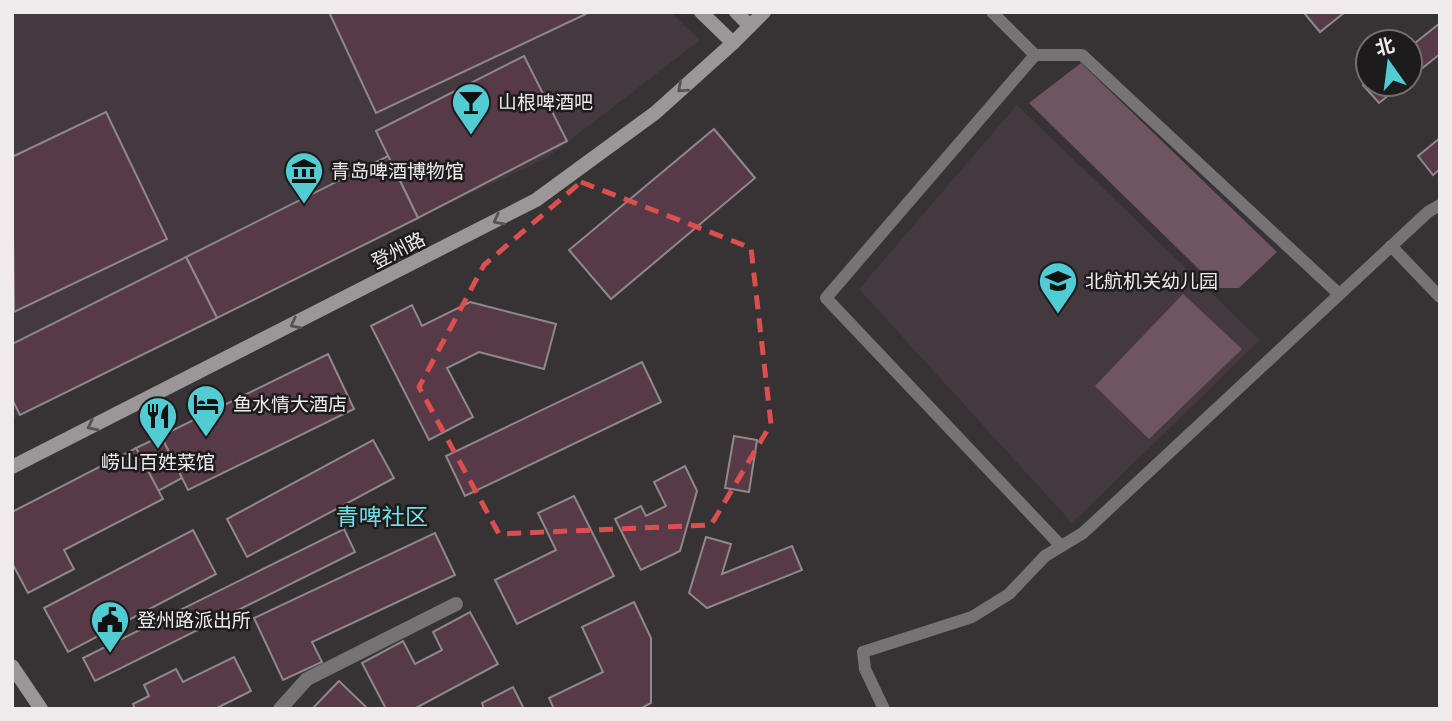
<svg xmlns="http://www.w3.org/2000/svg" width="1452" height="721" font-family="'IBM Plex Sans','Noto Sans SC',sans-serif">
	<rect width="100%" height="100%" fill="#373234"/>
	<g fill="#44393f">
		<path d="M12 12H670L700 40 547 158 418 218 12 419Z"/>
		<path d="M1017 105 1260 340 1072 523 859 289Z"/>
	</g>
	<g fill="#6f5561">
		<path d="M1081 63 1277 252 1239 288H1218L1029 103Z"/>
		<path d="M1183 294 1242 349 1149 439 1095 386Z"/>
	</g>
	<g fill="#573a48" stroke="#8f888b" stroke-width="2">
		<path d="M329 12H585L586 14 376 113Z"/>
		<path d="M1306 12H1345L1320 32 1305 14Z"/>
		<path d="M1440 23V54L1410 78V47Z"/>
		<path d="M524 56 567 141 418 218 376 131Z"/>
		<path d="M1368 81V84H1403L1379 103 1363 85Z"/>
		<path d="M106 112 167 239 14 312 12 157Z"/>
		<path d="M714 129 755 178 611 299 569 250Z"/>
		<path d="M1440 138V169L1433 175 1418 156Z"/>
		<path d="M388 156 418 218 217 318 186 257Z"/>
		<path d="M186 257 217 318 20 415 12 399V344Z"/>
		<path d="M470 302 556 324 544 369 479 352 447 368 473 417 429 440 371 326 412 305 422 326Z"/>
		<path d="M328 354 354 409 188 490 161 436Z"/>
		<path d="M642 362 661 402 465 496 446 456Z"/>
		<path d="M161 436 182 478 158 491 136 448Z"/>
		<path d="M734 436 757 440 749 492 725 488Z"/>
		<path d="M373 440 394 478 247 557 227 519Z"/>
		<path d="M136 448 163 499 64 550 74 569 28 593 12 563V512Z"/>
		<path d="M685 466 697 491 680 551 641 570 615 519 641 506 646 516 666 506 654 482Z"/>
		<path d="M574 496 614 576 517 624 495 580 556 550 538 513Z"/>
		<path d="M344 529 355 552 95 681 83 658Z"/>
		<path d="M193 530 216 574 68 652 44 608Z"/>
		<path d="M435 533 455 575 312 642 322 662 283 680 254 618Z"/>
		<path d="M706 537 731 544 722 574 792 546 802 570 707 608 689 593Z"/>
		<path d="M634 602 651 638V703L640 709H554L549 698 603 672 582 627Z"/>
		<path d="M470 612 498 664 414 709H386L362 663 403 641 415 664 442 650 433 632Z"/>
		<path d="M234 657 251 691 215 709H135L133 704 149 696 144 685 176 669 183 682Z"/>
		<path d="M339 681 368 709H312Z"/>
		<path d="M513 687 524 709H484L482 703Z"/>
	</g>
	<g fill="none" stroke-linecap="round" stroke-linejoin="round">
		<g stroke="#767375" stroke-width="12">
			<path d="M992 12 1035 55H1082L1339 294"/>
			<path d="M1035 55 826 298 1061 546"/>
			<path d="M1391 246 1440 297"/>
			<path d="M884 709 865 669 863 652 972 617 1009 594 1045 556 1083 533 1428 212 1440 205"/>
		</g>
		<path stroke="#767375" stroke-width="14" d="M280 709 307 679 456 604"/>
		<g stroke="#9b9799" stroke-width="14">
			<path d="M701 12 733 43"/>
			<path d="M736 12 750 26"/>
			<path d="M12 467 536 200 655 113 733 43 764 12"/>
			<path d="M12 666 41 709"/>
		</g>
	</g>
	<defs><path id="oneway-chevron" d="M-2-3.5L2.5 0L-2 3.5" fill="none" stroke-width="1.6" stroke-linecap="round" stroke-linejoin="round" transform="scale(1.75)"/></defs>
	<g stroke="#565354">
		<use href="#oneway-chevron" transform="translate(682 88) rotate(138)"/>
		<use href="#oneway-chevron" transform="translate(498 220) rotate(152)"/>
		<use href="#oneway-chevron" transform="translate(295 324) rotate(153)"/>
		<use href="#oneway-chevron" transform="translate(92 426) rotate(153)"/>
	</g>
	<path fill="none" stroke="#db4f4f" stroke-width="5" stroke-dasharray="14 9" stroke-linejoin="round" d="M581 182 751 248 771 424 711 525 499 534 419 387 484 265Z"/>
	<defs>
		<g id="bar-pin" transform="scale(2.0125)"><path d="M0 17L-7.5 6A9.5 9.5 0 1 1 7.5 6Z" fill="#51ccd2" stroke="#1d1b1c"/><path d="M-6-5H6L.8 .8V4.5H3.5V6h-7V4.5H-.8V.8Z" fill="#111"/></g>
		<g id="museum-pin" transform="scale(2.0125)"><path d="M0 17L-7.5 6A9.5 9.5 0 1 1 7.5 6Z" fill="#51ccd2" stroke="#1d1b1c"/><path d="M0-6L6-3V-2H-6V-3ZM-5-1h2V3h-2ZM-1-1h2V3h-2ZM3-1h2V3H3ZM-6 4H6V6H-6Z" fill="#111"/></g>
		<g id="school-pin" transform="scale(2.0125)"><path d="M0 17L-7.5 6A9.5 9.5 0 1 1 7.5 6Z" fill="#51ccd2" stroke="#1d1b1c"/><path d="M0-5L7-2L0 1L-7-2ZM-4 1L0 2.5L4 1V4Q0 6-4 4Z" fill="#111"/></g>
		<g id="hotel-pin" transform="scale(2.0125)"><path d="M0 17L-7.5 6A9.5 9.5 0 1 1 7.5 6Z" fill="#51ccd2" stroke="#1d1b1c"/><path d="M-6-4.5h1.5V1H6V5H4.5V3h-9V5H-6ZM-4 0a1.8 1.8 0 1 1 3.6 0ZM.5 0V-2.5h3Q6-2.5 6 0Z" fill="#111"/></g>
		<g id="restaurant-pin" transform="scale(2.0125)"><path d="M0 17L-7.5 6A9.5 9.5 0 1 1 7.5 6Z" fill="#51ccd2" stroke="#1d1b1c"/><path d="M-5-6h1v4h1v-4h1v4h1v-4h1v5L-1.5 .5V6h-2V.5L-5-1ZM5-6V6H3V1.5H1.5Q1.5-4 5-6Z" fill="#111"/></g>
		<g id="civic-pin" transform="scale(2.0125)"><path d="M0 17L-7.5 6A9.5 9.5 0 1 1 7.5 6Z" fill="#51ccd2" stroke="#1d1b1c"/><path d="M-.6-6.5H3V-4.5H.6V-3L4-1V1h2V6H-6V1h2V-1L-.6-3ZM-1.2 2.5V6h2.4V2.5Z" fill="#111"/></g>
	</defs>
	<g fill-rule="evenodd">
		<use href="#bar-pin" x="471" y="102"/>
		<use href="#museum-pin" x="304" y="171"/>
		<use href="#school-pin" x="1058" y="281"/>
		<use href="#hotel-pin" x="206" y="404"/>
		<use href="#restaurant-pin" x="158" y="416"/>
		<use href="#civic-pin" x="110" y="620"/>
	</g>
	<g text-anchor="middle" stroke-width="5" stroke-linejoin="round" paint-order="stroke">
		<g font-size="19" fill="#efebed" stroke="#1d1b1c" text-anchor="start">
			<text x="498" y="109">山根啤酒吧</text>
			<text x="331" y="178">青岛啤酒博物馆</text>
			<text x="1085" y="288">北航机关幼儿园</text>
			<text x="233" y="411">鱼水情大酒店</text>
			<text x="158" y="469" text-anchor="middle">崂山百姓菜馆</text>
			<text x="137" y="627">登州路派出所</text>
		</g>
		<g font-size="19" fill="#efebed" stroke="#1d1b1c">
			<text transform="translate(398 250) rotate(-27)" y="7">登州路</text>
		</g>
		<g font-size="23" fill="#71dee3" stroke="#1d1b1c">
			<text x="382" y="525">青啤社区</text>
		</g>
	</g>
	<rect width="1452" height="721" fill="none" stroke="#efebed" stroke-width="28"/>
	<g transform="translate(1389 63) rotate(346)"><circle r="33" fill="#1d1b1c" stroke="#716e70" stroke-width="2"/>
	<path d="M0-5L12 26L0 18L-12 26Z" fill="#51ccd2"/>
	<text y="-10" font-size="19" font-weight="bold" text-anchor="middle" fill="#efebed">北</text>
	</g>
</svg>
